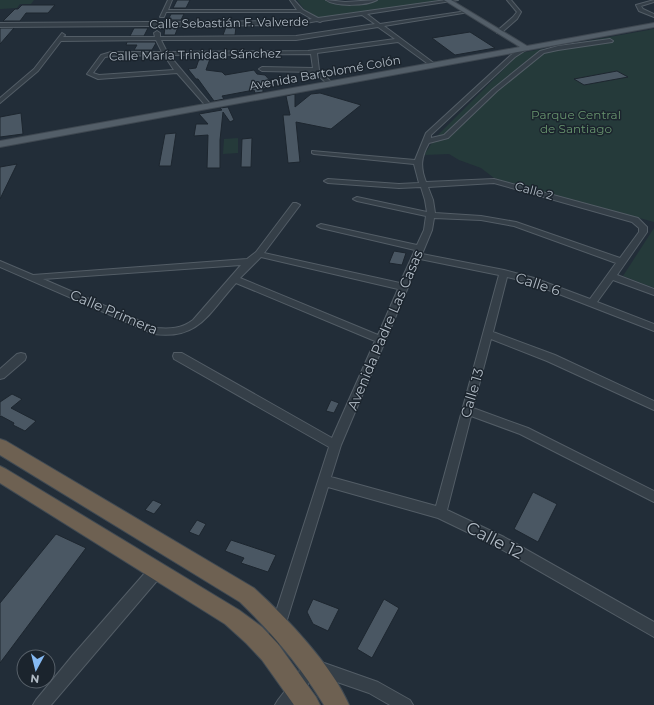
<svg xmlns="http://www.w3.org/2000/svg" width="654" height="705" font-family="Montserrat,sans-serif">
	<rect width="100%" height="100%" fill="#222d38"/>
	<g fill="#253a3a">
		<path d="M0 0H34L31 4H20L17 8 0 9Z"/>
		<path d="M297 0H329L345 3 374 0H447L319 18 304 9Z"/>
		<path d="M654 29V222L494 178 481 168 459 160 449 154 424 155 435 138 520 53Z"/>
		<path d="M238 138V153L223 154 224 139Z"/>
		<path d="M654 228V288L623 276Z"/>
	</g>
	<g fill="#4a5763" stroke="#1d262f">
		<path d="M177 0H190L186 8H173Z"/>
		<path d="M22 5H55L48 13H26L20 21H3L15 9H18Z"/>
		<path d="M171 14H184L181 20H168Z"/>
		<path d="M165 27H178L175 35H164Z"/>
		<path d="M226 27H236L235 35H223Z"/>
		<path d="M0 28H14L0 44Z"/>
		<path d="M134 28H148L144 36H130Z"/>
		<path d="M470 32 495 48 455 55 432 38Z"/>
		<path d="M127 42H155L156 43 152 50H134L137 45H126Z"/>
		<path d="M200 56H211L206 70 222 72 225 75 254 70 257 74 265 75 275 86 263 89V92L255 93 254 90 222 96 224 99 214 101 198 79H196L188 69 196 68Z"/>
		<path d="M617 71 628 77 584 85 574 79Z"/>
		<path d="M320 93 361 105 331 129 296 122 300 162 288 163 283 115H290L286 96 295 94V107L311 94Z"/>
		<path d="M228 107 234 120 230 122 223 112 220 140V168H207L208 135 194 136 196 124H208L199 114 222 110 220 108Z"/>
		<path d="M21 113 23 134 0 137V117Z"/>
		<path d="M176 133 171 166H159L165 134Z"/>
		<path d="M252 138 251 167H241L242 139Z"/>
		<path d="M17 164 0 199V167Z"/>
		<path d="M394 251 406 253 402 265 389 263Z"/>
		<path d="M12 394 22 399 11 408 36 421 25 431 13 425 14 423 1 416 0 417V402Z"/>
		<path d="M331 400 339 403 334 413 326 411Z"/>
		<path d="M533 492 557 504 538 542 514 529Z"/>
		<path d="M153 500 162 504 154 514 145 510Z"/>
		<path d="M197 520 206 524 199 536 189 532Z"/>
		<path d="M56 534 86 548 0 663V603Z"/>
		<path d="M231 540 276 555 268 572 241 563 244 558 225 551Z"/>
		<path d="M313 599 339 609 328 631 313 624 307 612Z"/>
		<path d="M384 599 399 608 372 658 357 649Z"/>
	</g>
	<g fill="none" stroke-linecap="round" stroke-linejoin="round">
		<g stroke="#535d66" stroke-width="2">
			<g id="minor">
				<path d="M168 0H172L168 10H297L290 0H294L303 10 318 18 446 0H458L367 14 380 24 467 11 469 12 384 26 435 64V66H431L398 42 317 53 319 70 333 84 330 86 314 72 262 71 259 69 262 67 313 68 311 54 169 55 211 105 212 106 209 108 207 107 177 73 98 79 87 74 101 55 111 52H162L156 40 61 41 38 71 0 103V98L34 69 62 33 65 35 63 37H155L154 33 157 31 160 33V37L296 36 375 24 362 15 322 21 320 22 317 21 295 25 0 27V23L295 21 312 19 300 12H166L164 17H160ZM378 27 395 39 308 51 167 52 161 40H296ZM164 55 174 70 99 75 93 73 105 57 111 56Z"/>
				<path d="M326 0 345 2 377 0C366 6 336 7 326 0Z"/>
				<path d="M507 0H511L521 12 517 19 501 33H497V31L513 17 517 12Z"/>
				<path d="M654 0V2L641 6 643 9 654 14V17L639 11 636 5Z"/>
				<path d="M610 39 613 41 612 42 558 50 544 53 497 91 448 138 429 143C421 157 420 167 426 182L494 179 638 218 647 227V232L617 275 654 289V295L613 280 597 302 654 324V331L528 282 507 277 493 332 555 355 654 401V410L547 361 491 339 473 408 528 428 654 491V502L520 434 471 416 447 510 504 537 654 622V637L494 545 438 518 328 487 277 652 275 657 270 659 265 657 263 652 329 447 174 359 173 356 174 353H182L332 438 375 341 236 283C209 313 199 340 154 334L0 267V261L33 275 247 259 256 252 293 203H296L300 205 264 253 400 283 415 250 321 228 317 226 321 224 417 245 424 230 426 216 357 201 353 199 357 197 427 212 425 200 421 187 399 188 328 183 324 181 328 179 399 184 419 183 414 164 314 154 312 153V151L415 160 426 133 511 55 524 47 529 48 515 57 431 135V138L444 135 493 89 540 51 558 46ZM494 183 632 222 639 228V232L620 258 516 222 481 216 435 213 433 200 428 187ZM434 218 481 220 514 226 616 263 590 299 534 278 504 270 422 254 432 230ZM261 257 398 289 378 335 240 278ZM420 259 499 275 436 506 331 477 341 445ZM241 265 193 320C181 329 170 329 156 328L43 279Z"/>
				<path d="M21 353 25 354 26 357 25 360 4 378 0 379V369L17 354Z"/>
				<path d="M156 565 161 566 163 571 161 576 51 705H33L36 700 73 655 151 566Z"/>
				<path d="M310 658 378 682 410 700 413 705H390L369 693 314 674 308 684 293 705H275L278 700 298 674 305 660Z"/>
			</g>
		</g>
		<g stroke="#3f4851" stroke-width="2">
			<path id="major" d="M444 0H451L527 46 654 23V27L0 147V141L520 47Z"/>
		</g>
		<g stroke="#404a53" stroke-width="2">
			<g id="highway">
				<path d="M0 439 6 441 254 588C286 617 332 665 349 705H324C301 667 272 633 240 602L0 455Z"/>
				<path d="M0 466 6 469 239 610 262 627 278 644 316 697 320 705H294L262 660 246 643 225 624 0 483Z"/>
			</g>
		</g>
		<use href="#minor" fill="#353f48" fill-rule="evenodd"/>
		<use href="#major" fill="#535e68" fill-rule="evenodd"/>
		<use href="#highway" fill="#6e6152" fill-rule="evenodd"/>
	</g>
	<g text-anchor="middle" stroke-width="3" stroke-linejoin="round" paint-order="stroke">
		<g font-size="12" fill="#b0bac4" stroke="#1b242d">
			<text transform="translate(229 23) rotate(-1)" y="4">Calle Sebastián F. Valverde</text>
			<text transform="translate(195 55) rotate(-1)" y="4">Calle María Trinidad Sánchez</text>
			<text transform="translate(325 73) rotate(-10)" y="4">Avenida Bartolomé Colón</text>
			<text transform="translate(534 191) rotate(15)" y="4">Calle 2</text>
		</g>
		<g font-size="12" fill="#68946e" stroke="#1b242d">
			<text x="576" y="119">Parque Central<tspan x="576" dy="14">de Santiago</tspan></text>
		</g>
		<g font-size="14" fill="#b0bac4" stroke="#1b242d">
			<text transform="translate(538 284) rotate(18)" y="5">Calle 6</text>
			<text transform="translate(114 312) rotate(23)" y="5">Calle Primera</text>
			<text transform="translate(385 330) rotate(-67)" y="5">Avenida Padre Las Casas</text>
			<text transform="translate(472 393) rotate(-74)" y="5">Calle 13</text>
		</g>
		<g font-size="17" fill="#b0bac4" stroke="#1b242d">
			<text transform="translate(495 540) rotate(27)" y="6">Calle 12</text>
		</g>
	</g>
	<g transform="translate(36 669) rotate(187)"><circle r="19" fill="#1b242d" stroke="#576069"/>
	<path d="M0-3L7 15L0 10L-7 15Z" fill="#86baf3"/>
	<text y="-6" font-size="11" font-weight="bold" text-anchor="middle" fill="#b0bac4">N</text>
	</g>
</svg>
